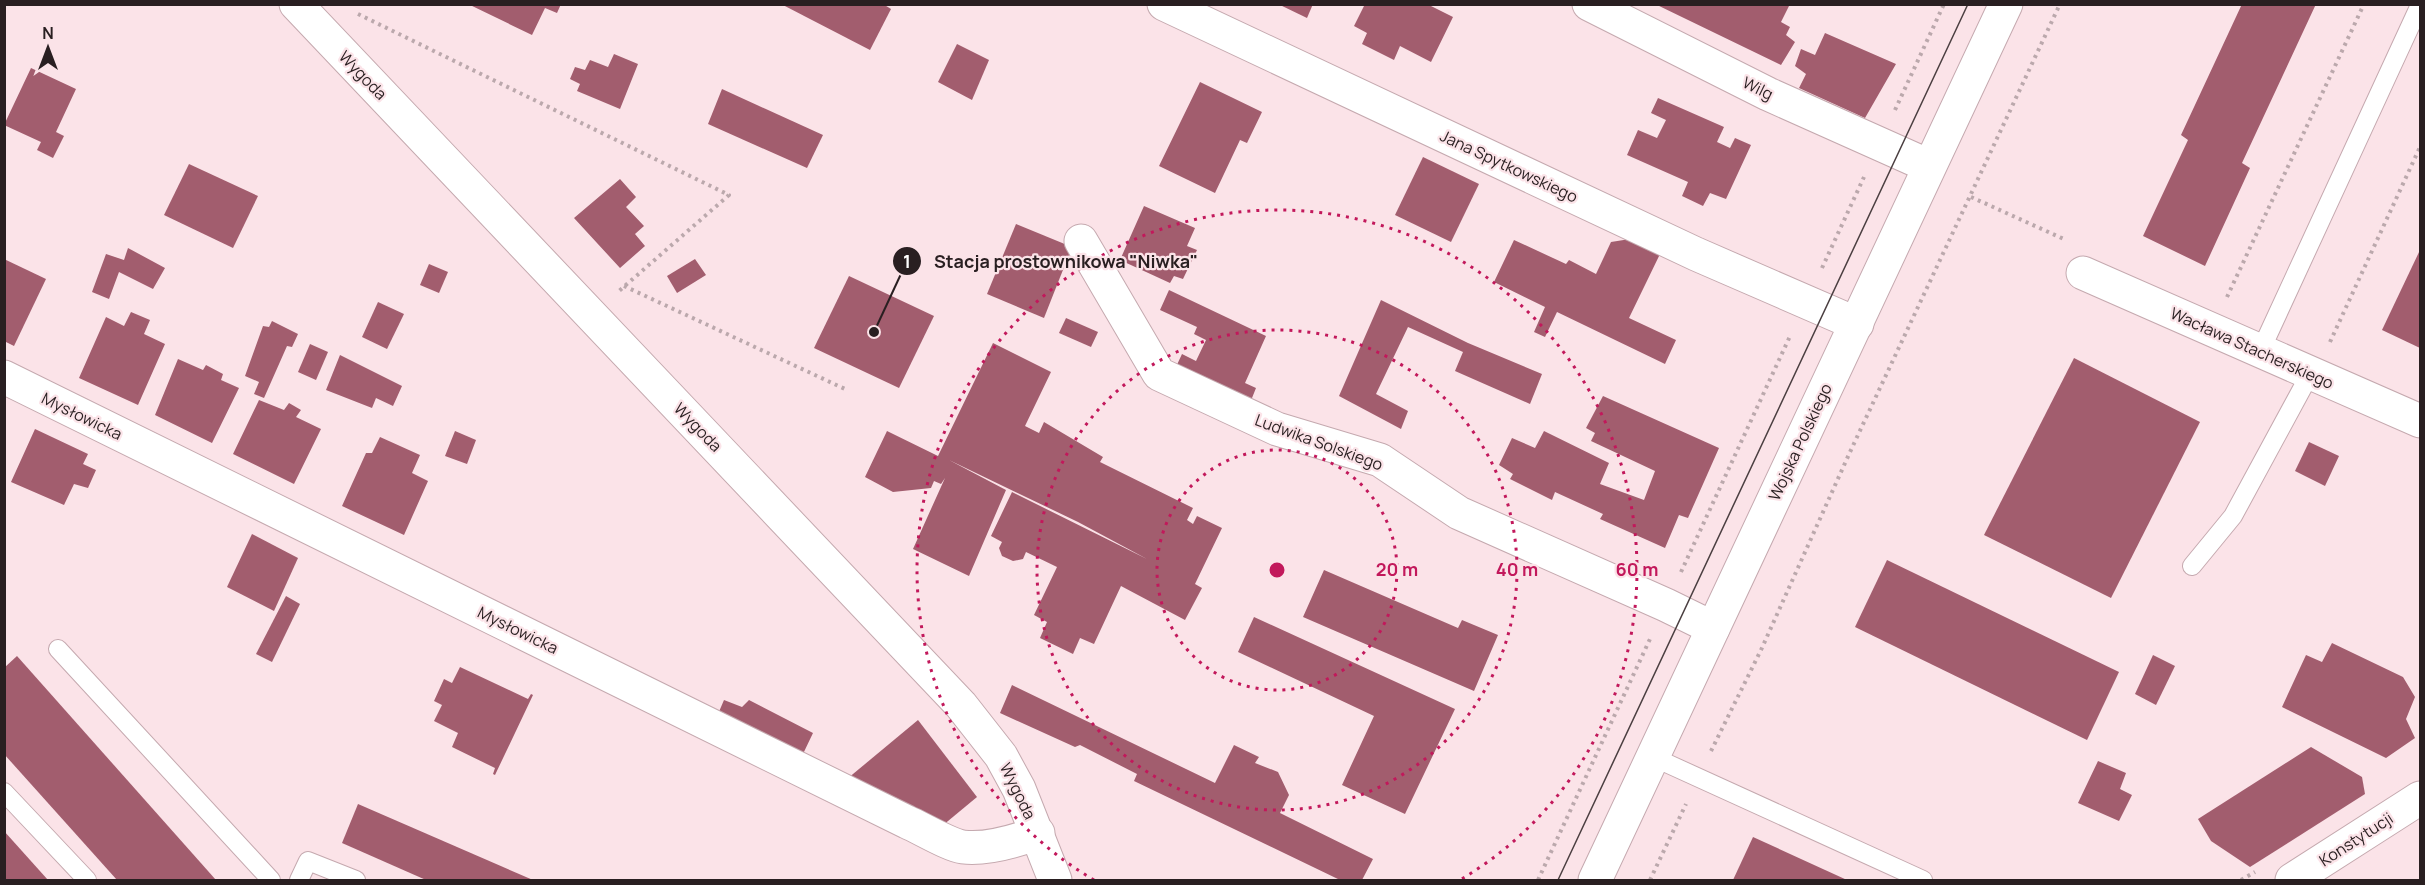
<svg xmlns="http://www.w3.org/2000/svg" width="2425" height="885" font-family="Manrope,sans-serif">
	<rect width="100%" height="100%" fill="#fbe3e8"/>
	<g fill="#a25d6e">
		<path d="M468 4H561L557 13 545 8 532 35Z"/>
		<path d="M781 4H883L891 9 870 50Z"/>
		<path d="M1278 4H1313L1307 18Z"/>
		<path d="M1365 4H1427L1453 17 1431 62 1400 46 1394 60 1362 44 1367 33 1354 26Z"/>
		<path d="M1655 4H1790L1781 22 1790 27 1786 35 1795 42 1781 65Z"/>
		<path d="M2242 4H2316L2242 163 2250 168 2205 266 2143 236 2188 140 2181 135Z"/>
		<path d="M1825 33 1896 64 1865 118 1799 88 1806 74 1795 66 1801 49 1815 55Z"/>
		<path d="M957 44 989 60 972 100 938 82Z"/>
		<path d="M614 54 638 64 620 109 577 91 580 84 570 79 575 67 585 70 590 60 608 67Z"/>
		<path d="M31 68 76 89 56 132 64 136 53 158 37 150 41 142 4 125Z"/>
		<path d="M1200 82 1262 112 1247 143 1240 140 1215 193 1159 166Z"/>
		<path d="M722 89 823 135 807 168 708 124Z"/>
		<path d="M1658 98 1724 127 1717 142 1730 148 1735 138 1751 145 1726 199 1710 193 1703 206 1682 196 1688 182 1627 155 1638 130 1657 138 1666 120 1651 113Z"/>
		<path d="M1423 157 1479 184 1451 242 1395 215Z"/>
		<path d="M189 164 258 196 233 248 164 215Z"/>
		<path d="M620 179 636 197 626 207 644 226 635 234 645 246 620 268 574 218Z"/>
		<path d="M1144 206 1195 228 1187 246 1197 250 1183 279 1174 276 1170 283 1120 260Z"/>
		<path d="M1016 224 1072 247 1044 318 987 294Z"/>
		<path d="M1630 239 1660 254 1629 318 1676 340 1665 364 1557 312 1545 337 1534 332 1545 307 1494 282 1514 240 1566 264 1569 260 1596 274 1611 242Z"/>
		<path d="M128 248 165 268 153 289 119 272 109 299 92 292 106 254 124 260Z"/>
		<path d="M2420 250V348L2382 330Z"/>
		<path d="M4 259 46 279 14 346 4 341Z"/>
		<path d="M695 259 706 275 677 293 667 276Z"/>
		<path d="M429 264 448 272 439 293 420 285Z"/>
		<path d="M849 276 934 316 899 388 814 348Z"/>
		<path d="M1169 290 1266 336 1245 383 1256 388 1248 408 1175 369 1182 354 1196 361 1206 340 1194 334 1197 327 1160 310Z"/>
		<path d="M1381 300 1468 343 1542 374 1530 404 1455 371 1463 352 1408 327 1376 394 1408 411 1401 429 1339 396Z"/>
		<path d="M378 302 404 314 387 349 362 337Z"/>
		<path d="M131 312 150 320 144 334 165 344 138 405 79 378 106 317 124 326Z"/>
		<path d="M1066 318 1098 332 1091 347 1059 333Z"/>
		<path d="M272 321 298 334 292 347 287 346 264 398 254 394 259 382 245 376 263 326 269 327Z"/>
		<path d="M993 343 1051 372 1025 426 1039 433 1044 422 1103 457 1100 462 1193 508 1187 520 1193 524 1197 516 1222 528 1195 584 1202 588 1185 620 1121 586 1094 644 1080 638 1073 654 1040 638 1047 622 1034 615 1057 567 1026 552 1023 559 1013 561 1002 556 999 548 1002 542 991 536 1012 492 1147 559 1078 522 949 460 1006 490 969 576 913 549 945 478 941 484 934 481 931 488 893 492 865 477 887 431 938 456Z"/>
		<path d="M310 344 328 352 316 380 298 372Z"/>
		<path d="M340 355 402 386 393 406 376 398 372 408 326 390Z"/>
		<path d="M2074 358 2200 422 2111 598 1984 535Z"/>
		<path d="M178 359 203 370 206 365 223 374 221 380 239 388 212 443 155 415Z"/>
		<path d="M1603 396 1719 448 1688 518 1679 515 1665 548 1600 519 1603 514 1555 492 1552 500 1510 479 1513 474 1499 465 1512 438 1535 448 1544 431 1609 463 1600 484 1644 500 1655 471 1591 441 1595 433 1586 428Z"/>
		<path d="M259 400 284 410 289 403 301 410 296 417 321 429 294 484 233 454Z"/>
		<path d="M35 429 88 454 83 464 96 470 88 488 74 484 64 505 11 482Z"/>
		<path d="M455 431 476 440 467 464 445 456Z"/>
		<path d="M380 437 420 455 412 473 428 481 404 535 342 506 366 453H372Z"/>
		<path d="M2309 442 2339 456 2325 486 2295 471Z"/>
		<path d="M252 534 298 558 274 611 227 587Z"/>
		<path d="M1887 560 2119 672 2087 740 1855 627Z"/>
		<path d="M1324 570 1458 628 1462 620 1498 635 1474 691 1303 617Z"/>
		<path d="M286 596 300 604 272 662 256 654Z"/>
		<path d="M1254 617 1455 709 1405 814 1342 785 1374 716 1238 652Z"/>
		<path d="M2332 643 2403 677 2415 697 2406 719 2415 738 2386 758 2282 707 2306 655 2322 662Z"/>
		<path d="M2153 655 2175 666 2156 705 2135 694Z"/>
		<path d="M17 656 216 880H117L4 754V668Z"/>
		<path d="M460 667 528 699 531 694 533 695 495 775 493 774 495 768 452 747 458 733 434 721 442 705 434 701 444 679 452 683Z"/>
		<path d="M1012 685 1215 783 1234 745 1259 757 1255 763 1278 772 1289 795 1280 813 1373 859 1362 880H1340L1134 781 1137 774 1080 745 1075 747 1000 713Z"/>
		<path d="M724 700 742 707 749 700 813 733 802 756 718 714Z"/>
		<path d="M918 720 977 797 942 826 847 779Z"/>
		<path d="M2311 747 2362 777 2365 794 2250 867 2211 841 2198 819Z"/>
		<path d="M2098 761 2126 773 2120 789 2132 795 2119 821 2078 803Z"/>
		<path d="M358 804 533 880H426L342 843Z"/>
		<path d="M4 831 48 880H4Z"/>
		<path d="M1753 837 1847 880H1733Z"/>
	</g>
	<g fill="none" stroke-linecap="round" stroke-linejoin="round">
		<g stroke="#c5a9af" stroke-width="20">
			<g id="lane">
				<path d="M2260 352 2420 5"/>
				<path d="M2192 566 2233 516 2310 374"/>
				<path d="M58 649 271 880"/>
				<path d="M1653 757 1923 880"/>
				<path d="M4 792 87 880"/>
				<path d="M299 880 308 861 356 880"/>
			</g>
		</g>
		<g stroke="#c5a9af" stroke-width="35">
			<g id="street">
				<path d="M296 4 961 705 1001 756 1019 789 1055 880"/>
				<path d="M1164 4 1696 254 1857 324"/>
				<path d="M1589 4 1768 94 1929 166"/>
				<path d="M1081 241 1159 374 1277 429 1380 460 1459 513 1666 605 1713 628"/>
				<path d="M2083 273 2420 421"/>
				<path d="M4 377 907 822C921 828 949 845 963 847 987 850 1016 841 1038 833"/>
				<path d="M2292 880 2420 798"/>
			</g>
		</g>
		<g stroke="#c5a9af" stroke-width="35">
			<path id="secondary" d="M1595 880 2006 4"/>
		</g>
		<g stroke="#bba8ac" stroke-width="4" stroke-dasharray="3 4.5" stroke-linecap="butt">
			<path d="M358 14 729 195 619 291"/>
			<path d="M1895 110 1944 4"/>
			<path d="M1971 197 2066 240"/>
			<path d="M1822 268 1864 177"/>
			<path d="M624 286 845 389"/>
			<path d="M2227 297 2364 4"/>
			<path d="M2330 342 2420 147"/>
			<path d="M1681 572 1791 334"/>
			<path d="M1711 751 1761 650 1850 452 2060 4"/>
			<path d="M1538 880 1650 639"/>
			<path d="M1650 880 1686 804"/>
			<path d="M2241 880 2255 872"/>
		</g>
		<use href="#lane" stroke="#fff" stroke-width="18"/>
		<use href="#street" stroke="#fff" stroke-width="33"/>
		<use href="#secondary" stroke="#fff" stroke-width="33"/>
		<path stroke="#4b3f41" stroke-width="1.5" d="M1558 880 1968 4"/>
	</g>
	<g fill="none" stroke="#c2185b" stroke-width="3" stroke-dasharray="3 6">
		<circle cx="1277" cy="570" r="120"/>
		<circle cx="1277" cy="570" r="240"/>
		<path d="M1094 880A360 360 0 1 1 1460 880"/>
	</g>
	<g text-anchor="middle" stroke-width="4.5" stroke-linejoin="round" paint-order="stroke">
		<g font-size="16" fill="#291f21" stroke="#fbe3e8">
			<text transform="translate(363 75) rotate(46)" y="6">Wygoda</text>
			<text transform="translate(1758 88) rotate(26)" y="6">Wilg</text>
			<text transform="translate(1509 166) rotate(25)" y="6">Jana Spytkowskiego</text>
			<text transform="translate(2252 348) rotate(24)" y="6">Wacława Stacherskiego</text>
			<text transform="translate(82 416) rotate(26)" y="6">Mysłowicka</text>
			<text transform="translate(698 427) rotate(46)" y="6">Wygoda</text>
			<text transform="translate(1319 442) rotate(20)" y="6">Ludwika Solskiego</text>
			<text transform="translate(1800 442) rotate(-65)" y="6">Wojska Polskiego</text>
			<text transform="translate(518 630) rotate(26)" y="6">Mysłowicka</text>
			<text transform="translate(1018 791) rotate(64)" y="6">Wygoda</text>
			<text transform="translate(2356 839) rotate(-33)" y="6">Konstytucji</text>
		</g>
	</g>
	<circle cx="1277" cy="570" r="9" fill="#c2185b" stroke="#fbe3e8" stroke-width="3"/>
	<g font-size="18" text-anchor="middle" font-weight="bold" fill="#c2185b" stroke="#fbe3e8" stroke-width="4.5" stroke-linejoin="round" paint-order="stroke">
		<text x="1397" y="576">20 m</text>
		<text x="1517" y="576">40 m</text>
		<text x="1637" y="576">60 m</text>
	</g>
	<path fill="none" stroke="#291f21" stroke-width="2" d="M874 332L907 261"/>
	<g fill="#291f21" stroke="#fbe3e8" stroke-width="2">
		<circle cx="874" cy="332" r="6"/>
		<circle cx="907" cy="261" r="15"/>
	</g>
	<g font-size="18" text-anchor="middle" font-weight="bold" fill="#fff">
		<text x="907" y="268">1</text>
	</g>
	<g font-size="18" text-anchor="middle" font-weight="bold" fill="#291f21" stroke="#fbe3e8" stroke-width="4.5" stroke-linejoin="round" paint-order="stroke">
		<text x="1066" y="268">Stacja prostownikowa "Niwka"</text>
	</g>
	<rect width="2425" height="885" fill="none" stroke="#291f21" stroke-width="12"/>
	<g transform="translate(48 48)" stroke="#fbe3e8" stroke-width="4.5" paint-order="stroke">
	<path d="M0-4.5L10 22L0 15L-10 22Z" fill="#291f21"/>
	<text y="-9" font-size="16" font-weight="bold" text-anchor="middle" fill="#291f21">N</text>
	</g>
</svg>
